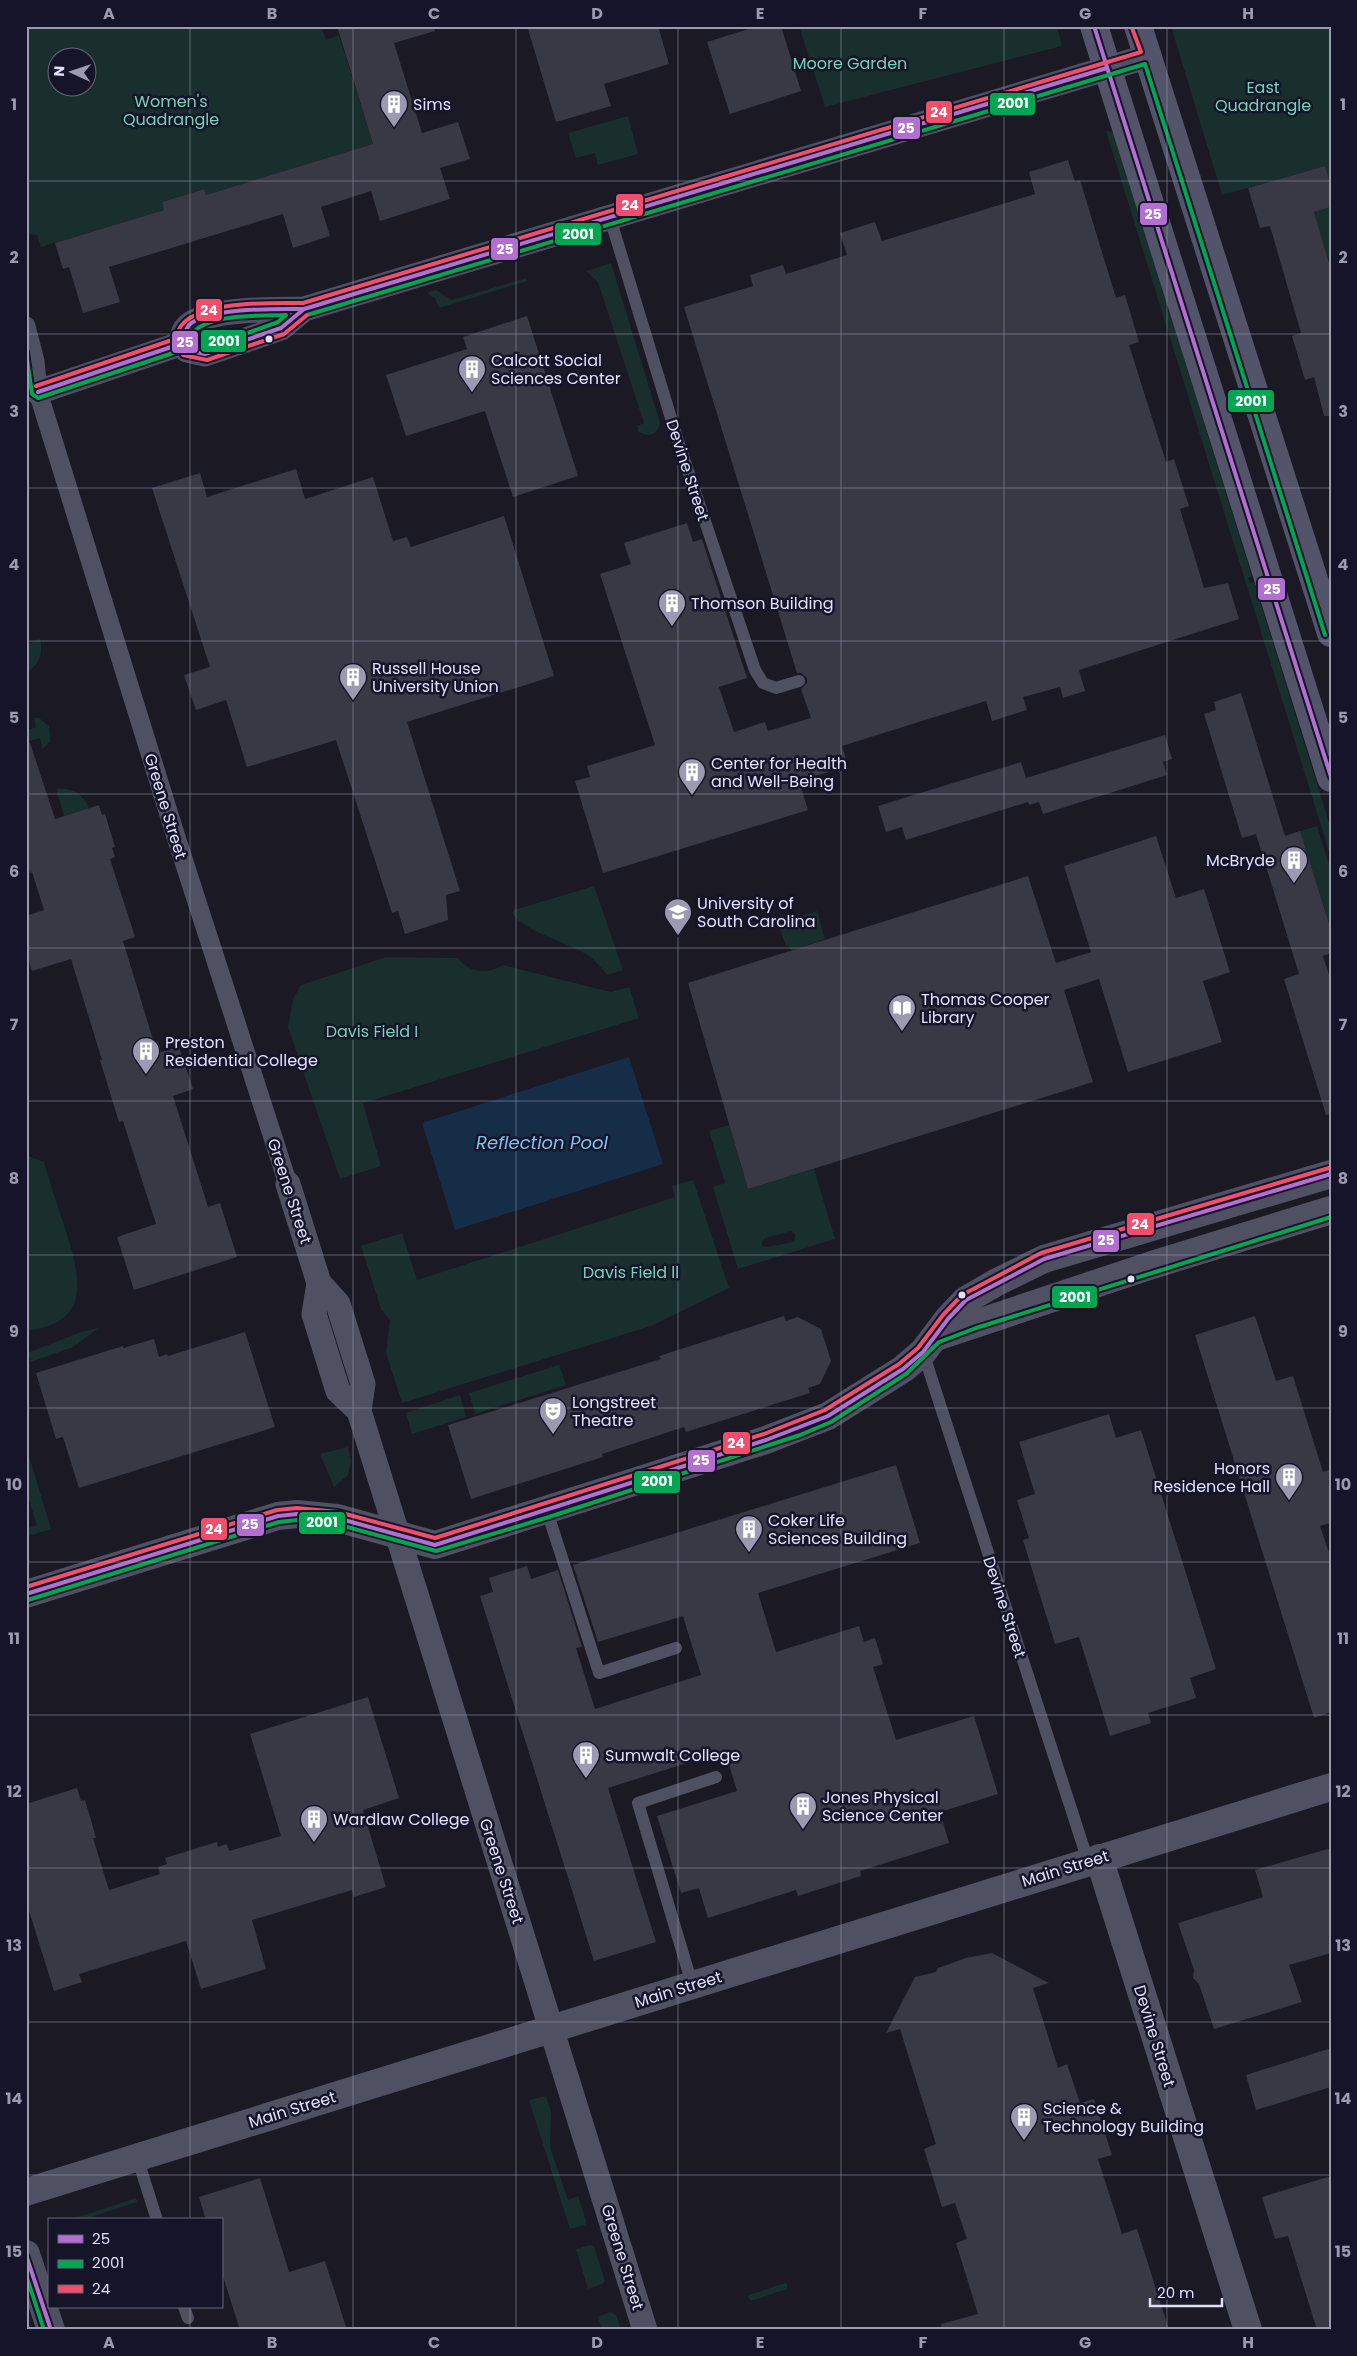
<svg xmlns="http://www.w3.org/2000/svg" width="1357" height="2356" font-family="Poppins,sans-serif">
	<rect width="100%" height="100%" fill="#1a1924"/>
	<g fill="#182f2e" fill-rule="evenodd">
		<path d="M26 26H321L326 40 339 35 373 144 206 195 203 189 162 202 164 210 41 247 37 235 26 234ZM58 58H88V88H58Z"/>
		<path d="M799 26H1057L1062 46 825 107Z"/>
		<path d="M1171 26H1331V186L1325 166 1222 195Z"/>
		<path d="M628 116 638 154 598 165 595 153 576 158 568 133Z"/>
		<path d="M1106 131 1112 132 1115 136 1168 306 1165 307 1171 316 1252 577 1248 578 1250 583 1254 582 1331 829V858Z"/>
		<path d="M1331 207V270L1314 212Z"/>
		<path d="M611 263 660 423C658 435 648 438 638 431L637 426 644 423 598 282 586 271Z"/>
		<path d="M526 278 527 281 439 308 435 298 429 295 428 292 436 290 452 300Z"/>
		<path d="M40 639C44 653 39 665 26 673V644Z"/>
		<path d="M34 718H39L49 726 50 741 43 749 40 738 29 741 26 731 36 727Z"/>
		<path d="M56 789C72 787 83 794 89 808L64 816Z"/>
		<path d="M1317 826 1331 871V930L1300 831Z"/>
		<path d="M594 886 623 970 607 975C601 967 595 960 587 955 568 942 524 932 512 913L514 910Z"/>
		<path d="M817 911 825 939 791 951 789 946H786L779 926 781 922Z"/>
		<path d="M386 957 457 958C471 973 486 975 503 965L611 992 629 987 639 1018 363 1103 381 1166 340 1179 288 1027 293 999 301 985Z"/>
		<path d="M729 1125 748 1189 814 1169 835 1239 738 1269 713 1187 725 1183 709 1131ZM791 1231 795 1234 794 1242 767 1247 762 1246V1241L765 1238Z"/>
		<path d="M26 1155 44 1162C50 1183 57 1204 64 1225 79 1272 96 1323 26 1331Z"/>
		<path d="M693 1180 729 1288 651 1326 402 1403 386 1353 390 1320 381 1309 361 1246 402 1233 417 1280 675 1197 672 1186Z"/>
		<path d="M99 1328 73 1347 31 1362 27 1353 81 1332Z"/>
		<path d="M559 1365 566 1385 475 1414 469 1393Z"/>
		<path d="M460 1395 466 1417 412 1434 406 1413Z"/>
		<path d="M26 1446 51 1529 26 1537V1529L37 1525 26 1491Z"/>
		<path d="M348 1447 351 1461 348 1475 334 1487 320 1454Z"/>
		<path d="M546 2096 551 2112 550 2147 568 2200 578 2196 586 2221 585 2225 570 2229 529 2100Z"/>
		<path d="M136 2198 137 2202 82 2220H69Z"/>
		<path d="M590 2245 594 2246 605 2281 602 2284 588 2289 576 2249Z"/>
		<path d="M785 2283 787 2284V2289L751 2301 748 2297 749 2295Z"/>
		<path d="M610 2312 616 2315 621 2330H602L598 2317Z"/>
	</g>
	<path fill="#162d47" d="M629 1057 663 1164 455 1230 422 1123Z"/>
	<g fill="#393845">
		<path d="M337 26H434L435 31 394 43 422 133 458 122 470 159 440 168 450 199 380 221 371 191 321 207 330 236 293 248 283 214 109 267 120 302 83 313 69 267 63 269 55 243 164 210 162 202 204 189 206 195 373 144Z"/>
		<path d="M527 26H658L669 64 604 84 611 106 556 122Z"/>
		<path d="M758 26H781L801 91 730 114 707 42Z"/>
		<path d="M1068 160 1075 182 1080 180 1116 298 1125 295 1139 342 1129 345 1166 462 1174 459 1189 506 1180 509 1204 588 1228 583 1239 619 1079 670 1085 691 1063 698 1060 687 1023 697 1027 710 992 721 986 701 842 746 848 766 799 781 808 810 603 873 575 781 590 777 587 766 655 745 600 574 631 564 624 543 687 523 693 542 702 539 747 678 719 687 734 732 765 722 768 731 811 718 801 689 807 683V678L801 673H797L684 307 753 286 750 275 783 265 786 274 847 255 840 233 875 222 882 241 1035 194 1029 172Z"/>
		<path d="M1325 166 1331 186V207L1314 212 1331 270V416H1324L1314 377 1305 380 1292 336 1301 333 1270 226 1260 228 1248 188Z"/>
		<path d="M527 316 578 476 513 497 485 411 406 436 386 375 467 349 463 337Z"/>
		<path d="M296 469 305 499 373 477 393 541 407 537 411 547 504 516 554 676 407 722 460 891 446 895 448 920 405 934 398 911 392 913 336 740 247 767 226 700 196 710 184 675 210 667 152 488 200 473 207 497Z"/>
		<path d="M1241 693 1285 836 1300 831 1331 930V953L1323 956 1331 981V1114L1326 1115 1284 979 1299 974 1256 834 1242 838 1204 714 1216 710 1214 702Z"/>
		<path d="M1165 735 1172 759 1163 762 1167 775 1043 814 1039 802 1029 805 1028 802 906 840 902 827 886 832 878 806 1021 762 1026 778Z"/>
		<path d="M30 743 55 819 99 805 102 815 105 814 115 847 112 848 115 857 110 859 135 937 123 941 154 1043 158 1041 161 1052 179 1047 193 1089 173 1096 208 1207 220 1203 237 1257 134 1290 117 1237 156 1224 123 1121 119 1122 100 1060H102L71 959 32 971 26 952V916L44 910 32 872 30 873 26 862V744Z"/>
		<path d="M1156 836 1176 898 1204 889 1230 972 1203 981 1222 1042 1128 1072 1099 979 1064 990 1093 1082 748 1189 688 983 1028 876 1056 963 1091 952 1064 866Z"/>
		<path d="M784 1316 786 1321 798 1317 821 1329 831 1361 820 1384 808 1388 810 1393 686 1432 684 1427 602 1454 603 1457 471 1499 448 1425 661 1359 659 1356Z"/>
		<path d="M1255 1316 1276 1381 1293 1376 1323 1472 1331 1469V1523L1320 1526 1331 1559V1712L1314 1718 1195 1335Z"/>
		<path d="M245 1332 275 1427 79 1488 63 1437 56 1439 36 1373 123 1346V1348L154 1339 159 1357 167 1354 168 1356Z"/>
		<path d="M1109 1414 1116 1438 1141 1430 1216 1669 1190 1678 1196 1698 1148 1713 1151 1723 1110 1736 1079 1637 1055 1644 1023 1540 1029 1538 1017 1500 1035 1494 1019 1442Z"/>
		<path d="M896 1465 920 1543 758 1593 776 1652 859 1626 864 1642 875 1638 883 1664 873 1667 896 1740 974 1716 998 1794 940 1812 949 1843 860 1871 861 1876 798 1896 796 1890 708 1918 699 1888 681 1893 657 1816 737 1791 725 1751 608 1788 656 1942 594 1961 480 1596 493 1592 489 1578 527 1566 531 1579 558 1570 582 1647 576 1648 595 1709 701 1675 683 1616 598 1642 573 1565Z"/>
		<path d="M368 1697 399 1798 363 1810 386 1887 354 1897 352 1890 252 1920 266 1969 201 1989 186 1941 79 1974 82 1982 54 1991 26 1901V1804L77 1788 81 1801 85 1800 93 1827 96 1838H93L109 1890 160 1874 158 1867 167 1864 165 1858 217 1842 218 1847 227 1844 229 1851 281 1836 250 1734Z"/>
		<path d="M1331 1848V1953L1289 1965 1302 2002 1214 2029 1199 1984 1193 1978 1194 1970 1178 1923 1263 1897 1255 1870Z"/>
		<path d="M992 1953 1049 1983 1033 1988 1058 2068 1067 2064 1080 2103 1094 2099 1112 2155 1098 2159 1122 2234 1137 2229 1169 2330H942L941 2324 978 2314 956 2243 967 2239 955 2203 942 2207 924 2149 936 2144 900 2029 886 2033 915 1977 936 1972 938 1968 966 1958Z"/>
		<path d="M1331 2048V2087L1256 2110 1246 2075Z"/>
		<path d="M1331 2176V2330H1317L1288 2236 1275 2239 1262 2197Z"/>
		<path d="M260 2178 289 2272 325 2261 347 2330H240L221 2270V2220H206L199 2197Z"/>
	</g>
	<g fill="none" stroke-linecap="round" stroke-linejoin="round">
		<g stroke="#505063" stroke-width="12">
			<path d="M610 218 678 441 755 670 763 683 776 688 799 681"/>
			<path d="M923 1352 1088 1861"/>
			<path d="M547 1511 599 1673 676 1648"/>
			<path d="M692 1984 638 1803 716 1777"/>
			<path d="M137 2157 157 2220"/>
			<path d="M184 2307 188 2318"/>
		</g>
		<path stroke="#505063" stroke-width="19" d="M26 326 35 361 38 392 176 837 288 1184"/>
		<g stroke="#505063" stroke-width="25">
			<path d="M304 309 281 328 205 354 187 350C158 304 283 310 304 309L1149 56"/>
			<path d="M38 392 183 343"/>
			<path d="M288 1184 319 1283 338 1304 363 1384 359 1411 645 2330"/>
			<path d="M319 1283 314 1314 338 1391 359 1411"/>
		</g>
		<g stroke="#505063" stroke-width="28">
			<path d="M936 1337 1152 1265 1331 1210"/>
			<path d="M26 1594 278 1516 297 1514 337 1518 435 1545 766 1440 828 1416 903 1369 923 1352 948 1319 966 1300 997 1282 1044 1259 1331 1174"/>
			<path d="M1099 1858 1248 2330"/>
			<path d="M26 2192 1331 1787"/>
			<path d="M26 2254 51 2330"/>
		</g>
		<g stroke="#535469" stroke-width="28">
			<path d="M1094 26 1331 778"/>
			<path d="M1138 26 1331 633"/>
		</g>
		<g stroke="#161429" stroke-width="8">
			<g id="bus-1">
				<path d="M1094 26 1331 777"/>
				<path d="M304 309 281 328 205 354 187 350 183 335C185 332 187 328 189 325 207 307 279 309 304 309Z"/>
				<path d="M304 309 1107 68"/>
				<path d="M38 392 183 343"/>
				<path d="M26 1594 278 1516 297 1514 337 1518 435 1545 766 1440 828 1416 903 1369 923 1352 948 1319 966 1300 1044 1259 1331 1174"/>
				<path d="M26 2255 51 2330"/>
			</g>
		</g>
		<g stroke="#161429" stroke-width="8">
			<g id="bus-2">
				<path d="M286 315 278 322 205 348 192 345 190 336C205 313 261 316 286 315Z"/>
				<path d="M307 315 1145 64 1325 635"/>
				<path d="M26 352 32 394 38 398 185 349"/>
				<path d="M28 1600 279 1522 297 1520 336 1524 436 1551 549 1517 800 1435 831 1422 906 1374 939 1342 976 1328 1331 1217"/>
				<path d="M26 2275 44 2330"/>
			</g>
		</g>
		<g stroke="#161429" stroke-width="8">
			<g id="bus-3">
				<path d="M307 315 284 334 207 360 183 355 177 336C182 299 275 303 303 303L1141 52 1132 28"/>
				<path d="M36 386 181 337"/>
				<path d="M26 1587 277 1510 297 1508 338 1512 435 1538 764 1434 825 1410 899 1364 918 1348 943 1315 962 1295 1041 1253 1329 1168"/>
			</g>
		</g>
		<use href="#bus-1" stroke="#b36fd0" stroke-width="4"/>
		<use href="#bus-2" stroke="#00a651" stroke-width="4"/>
		<use href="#bus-3" stroke="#f44d6c" stroke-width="4"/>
	</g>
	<path fill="none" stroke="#9b9ab0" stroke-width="1" stroke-opacity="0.55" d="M190 26V2220M353 26V2330M516 26V2330M678 26V2330M841 26V2330M1004 26V2330M1167 26V2330M26 181H1331M26 334H1331M26 488H1331M26 641H1331M26 794H1331M26 948H1331M26 1101H1331M26 1255H1331M26 1408H1331M26 1562H1331M26 1715H1331M26 1868H1331M26 2022H1331M26 2175H1331M190 2307V2330"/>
	<defs>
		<g id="building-pin" transform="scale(1.4375)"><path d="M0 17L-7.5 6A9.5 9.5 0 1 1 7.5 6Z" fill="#9b9ab0" stroke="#161429"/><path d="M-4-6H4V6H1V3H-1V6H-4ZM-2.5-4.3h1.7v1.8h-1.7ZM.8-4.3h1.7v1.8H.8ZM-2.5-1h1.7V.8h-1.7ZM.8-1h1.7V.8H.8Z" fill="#fff"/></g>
		<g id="university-pin" transform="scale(1.4375)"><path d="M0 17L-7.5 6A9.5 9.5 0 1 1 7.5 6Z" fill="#9b9ab0" stroke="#161429"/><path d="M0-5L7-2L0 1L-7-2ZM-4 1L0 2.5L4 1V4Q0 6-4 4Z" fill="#fff"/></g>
		<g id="library-pin" transform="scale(1.4375)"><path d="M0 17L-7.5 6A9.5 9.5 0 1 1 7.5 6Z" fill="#9b9ab0" stroke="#161429"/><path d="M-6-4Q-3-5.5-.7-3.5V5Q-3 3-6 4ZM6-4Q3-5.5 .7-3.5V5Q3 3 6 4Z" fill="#fff"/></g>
		<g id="theatre-pin" transform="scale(1.4375)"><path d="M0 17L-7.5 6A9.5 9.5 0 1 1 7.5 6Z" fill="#9b9ab0" stroke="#161429"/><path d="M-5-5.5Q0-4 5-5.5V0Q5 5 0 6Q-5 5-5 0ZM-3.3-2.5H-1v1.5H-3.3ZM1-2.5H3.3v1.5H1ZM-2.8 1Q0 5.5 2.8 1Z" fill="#fff"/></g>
	</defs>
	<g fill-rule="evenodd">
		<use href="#building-pin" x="394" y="104"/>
		<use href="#building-pin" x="472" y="369"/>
		<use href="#building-pin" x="672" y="603"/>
		<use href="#building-pin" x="353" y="677"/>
		<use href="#building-pin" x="692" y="772"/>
		<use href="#building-pin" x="1294" y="860"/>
		<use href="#university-pin" x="678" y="912"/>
		<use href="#library-pin" x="902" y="1008"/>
		<use href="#building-pin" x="146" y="1051"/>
		<use href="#theatre-pin" x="553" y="1411"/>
		<use href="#building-pin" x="1289" y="1477"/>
		<use href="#building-pin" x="749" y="1529"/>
		<use href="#building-pin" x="586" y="1755"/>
		<use href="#building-pin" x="803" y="1806"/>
		<use href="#building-pin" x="314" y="1819"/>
		<use href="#building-pin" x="1024" y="2117"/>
	</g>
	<g fill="#e0e0fb" stroke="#161429" stroke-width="2">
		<circle cx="269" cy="339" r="4.5"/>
		<circle cx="1131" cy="1279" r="4.5"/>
		<circle cx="962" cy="1295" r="4.5"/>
	</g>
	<g text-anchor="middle" stroke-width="5" stroke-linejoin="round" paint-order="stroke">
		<g font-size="16" fill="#73d4b3" stroke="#161429">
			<text x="850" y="69">Moore Garden</text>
			<text x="1263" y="93">East<tspan x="1263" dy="18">Quadrangle</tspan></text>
			<text x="171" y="107">Women's<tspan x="171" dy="18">Quadrangle</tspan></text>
			<text x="372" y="1037">Davis Field I</text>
			<text x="631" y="1278">Davis Field ll</text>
		</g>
		<g font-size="16" fill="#e0e0fb" stroke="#161429" text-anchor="start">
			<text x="413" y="110">Sims</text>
			<text x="491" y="366">Calcott Social<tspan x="491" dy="18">Sciences Center</tspan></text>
			<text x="691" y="609">Thomson Building</text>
			<text x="372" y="674">Russell House<tspan x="372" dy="18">University Union</tspan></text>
			<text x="711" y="769">Center for Health<tspan x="711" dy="18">and Well-Being</tspan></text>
			<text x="1275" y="866" text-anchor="end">McBryde</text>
			<text x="697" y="909">University of<tspan x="697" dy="18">South Carolina</tspan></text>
			<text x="921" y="1005">Thomas Cooper<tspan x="921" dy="18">Library</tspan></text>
			<text x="165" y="1048">Preston<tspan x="165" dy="18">Residential College</tspan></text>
			<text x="572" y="1408">Longstreet<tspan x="572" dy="18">Theatre</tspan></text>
			<text x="1270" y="1474" text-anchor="end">Honors<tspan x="1270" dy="18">Residence Hall</tspan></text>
			<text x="768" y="1526">Coker Life<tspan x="768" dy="18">Sciences Building</tspan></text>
			<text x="605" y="1761">Sumwalt College</text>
			<text x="822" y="1803">Jones Physical<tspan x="822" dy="18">Science Center</tspan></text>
			<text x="333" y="1825">Wardlaw College</text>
			<text x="1043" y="2114">Science &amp;<tspan x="1043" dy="18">Technology Building</tspan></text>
		</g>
		<g font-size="16" fill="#e0e0fb" stroke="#161429">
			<text transform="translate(688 470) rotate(72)" y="6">Devine Street</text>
			<text transform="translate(166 806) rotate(73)" y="6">Greene Street</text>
			<text transform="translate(290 1191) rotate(72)" y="6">Greene Street</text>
			<text transform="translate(1005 1607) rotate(72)" y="6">Devine Street</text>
			<text transform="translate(1065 1868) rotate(-17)" y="6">Main Street</text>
			<text transform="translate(502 1871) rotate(72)" y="6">Greene Street</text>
			<text transform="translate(678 1989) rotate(-17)" y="6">Main Street</text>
			<text transform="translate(1155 2036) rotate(73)" y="6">Devine Street</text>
			<text transform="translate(292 2109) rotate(-17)" y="6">Main Street</text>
			<text transform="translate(623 2257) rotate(73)" y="6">Greene Street</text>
		</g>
		<g font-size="18" font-style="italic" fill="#7ac3ee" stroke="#161429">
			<text x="542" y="1149">Reflection Pool</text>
		</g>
	</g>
	<g stroke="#161429" stroke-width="2">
		<rect x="989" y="92" width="47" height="24" rx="5" fill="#00a651"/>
		<rect x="925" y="100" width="28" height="24" rx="5" fill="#f44d6c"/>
		<rect x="892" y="116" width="29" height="24" rx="5" fill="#b36fd0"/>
		<rect x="615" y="193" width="29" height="24" rx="5" fill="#f44d6c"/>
		<rect x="1139" y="202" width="29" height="24" rx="5" fill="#b36fd0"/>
		<rect x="554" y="222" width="48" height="24" rx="5" fill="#00a651"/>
		<rect x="490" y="237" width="29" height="24" rx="5" fill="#b36fd0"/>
		<rect x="195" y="298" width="28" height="24" rx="5" fill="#f44d6c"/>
		<rect x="200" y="329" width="47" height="24" rx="5" fill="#00a651"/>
		<rect x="171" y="330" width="28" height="24" rx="5" fill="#b36fd0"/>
		<rect x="1227" y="389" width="48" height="24" rx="5" fill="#00a651"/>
		<rect x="1257" y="577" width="29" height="24" rx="5" fill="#b36fd0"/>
		<rect x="1126" y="1212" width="29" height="24" rx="5" fill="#f44d6c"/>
		<rect x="1092" y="1229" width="28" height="24" rx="5" fill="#b36fd0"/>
		<rect x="1051" y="1285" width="47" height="24" rx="5" fill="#00a651"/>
		<rect x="722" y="1431" width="29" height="24" rx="5" fill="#f44d6c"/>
		<rect x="687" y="1449" width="29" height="24" rx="5" fill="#b36fd0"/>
		<rect x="633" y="1470" width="48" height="24" rx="5" fill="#00a651"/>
		<rect x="298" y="1511" width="48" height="24" rx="5" fill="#00a651"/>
		<rect x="236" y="1513" width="29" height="24" rx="5" fill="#b36fd0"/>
		<rect x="200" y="1517" width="28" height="24" rx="5" fill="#f44d6c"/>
	</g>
	<g font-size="14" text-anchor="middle" font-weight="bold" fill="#fff">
		<text x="1013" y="108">2001</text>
		<text x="939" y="117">24</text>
		<text x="906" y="133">25</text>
		<text x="630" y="210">24</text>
		<text x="1153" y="219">25</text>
		<text x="578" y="239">2001</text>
		<text x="505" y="254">25</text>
		<text x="209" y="315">24</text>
		<text x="224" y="346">2001</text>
		<text x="185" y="347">25</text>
		<text x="1251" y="406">2001</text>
		<text x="1272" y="594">25</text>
		<text x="1140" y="1229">24</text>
		<text x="1106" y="1245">25</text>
		<text x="1075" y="1302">2001</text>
		<text x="736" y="1448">24</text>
		<text x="701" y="1465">25</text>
		<text x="657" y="1486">2001</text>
		<text x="322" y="1527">2001</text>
		<text x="250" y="1529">25</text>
		<text x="214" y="1534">24</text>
	</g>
	<rect width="1357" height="2356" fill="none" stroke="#161429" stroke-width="55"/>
	<rect x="48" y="2218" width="175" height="90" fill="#161429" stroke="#67667d"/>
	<rect x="58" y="2235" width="25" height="8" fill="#b36fd0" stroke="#67667d"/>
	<text x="92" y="2244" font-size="15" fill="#e0e0fb">25</text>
	<rect x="58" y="2260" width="25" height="8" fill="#00a651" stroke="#67667d"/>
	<text x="92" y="2268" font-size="15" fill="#e0e0fb">2001</text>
	<rect x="58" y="2285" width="25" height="8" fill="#f44d6c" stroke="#67667d"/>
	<text x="92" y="2294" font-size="15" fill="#e0e0fb">24</text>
	<g transform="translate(72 72) rotate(273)"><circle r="24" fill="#161429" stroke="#67667d"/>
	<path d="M0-4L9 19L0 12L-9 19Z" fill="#9b9ab0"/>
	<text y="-8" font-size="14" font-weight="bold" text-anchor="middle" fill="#e0e0fb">N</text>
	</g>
	<path d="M1150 2298v8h72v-8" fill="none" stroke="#e0e0fb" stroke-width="2.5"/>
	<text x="1157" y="2298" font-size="15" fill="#e0e0fb" stroke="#161429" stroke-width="4" paint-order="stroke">20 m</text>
	<rect x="28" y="28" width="1302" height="2300" fill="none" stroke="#9b9ab0" stroke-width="2"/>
	<g font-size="16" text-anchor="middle" font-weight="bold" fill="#9b9ab0">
		<text x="109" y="19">A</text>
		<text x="272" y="19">B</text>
		<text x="434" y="19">C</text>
		<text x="597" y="19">D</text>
		<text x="760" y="19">E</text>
		<text x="923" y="19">F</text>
		<text x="1085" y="19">G</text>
		<text x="1248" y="19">H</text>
		<text x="14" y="110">1</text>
		<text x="1343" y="110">1</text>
		<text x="14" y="263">2</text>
		<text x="1343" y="263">2</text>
		<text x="14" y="417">3</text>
		<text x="1343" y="417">3</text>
		<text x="14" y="570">4</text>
		<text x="1343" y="570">4</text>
		<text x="14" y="723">5</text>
		<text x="1343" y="723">5</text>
		<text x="14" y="877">6</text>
		<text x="1343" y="877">6</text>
		<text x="14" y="1030">7</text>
		<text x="1343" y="1030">7</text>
		<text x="14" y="1184">8</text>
		<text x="1343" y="1184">8</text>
		<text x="14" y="1337">9</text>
		<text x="1343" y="1337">9</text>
		<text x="14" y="1490">10</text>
		<text x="1343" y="1490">10</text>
		<text x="14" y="1644">11</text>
		<text x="1343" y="1644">11</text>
		<text x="14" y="1797">12</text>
		<text x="1343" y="1797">12</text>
		<text x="14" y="1951">13</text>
		<text x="1343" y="1951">13</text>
		<text x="14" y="2104">14</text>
		<text x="1343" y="2104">14</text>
		<text x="14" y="2257">15</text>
		<text x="1343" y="2257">15</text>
		<text x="109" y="2348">A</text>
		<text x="272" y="2348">B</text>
		<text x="434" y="2348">C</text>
		<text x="597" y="2348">D</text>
		<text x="760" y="2348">E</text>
		<text x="923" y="2348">F</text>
		<text x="1085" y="2348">G</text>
		<text x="1248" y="2348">H</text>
	</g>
</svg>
